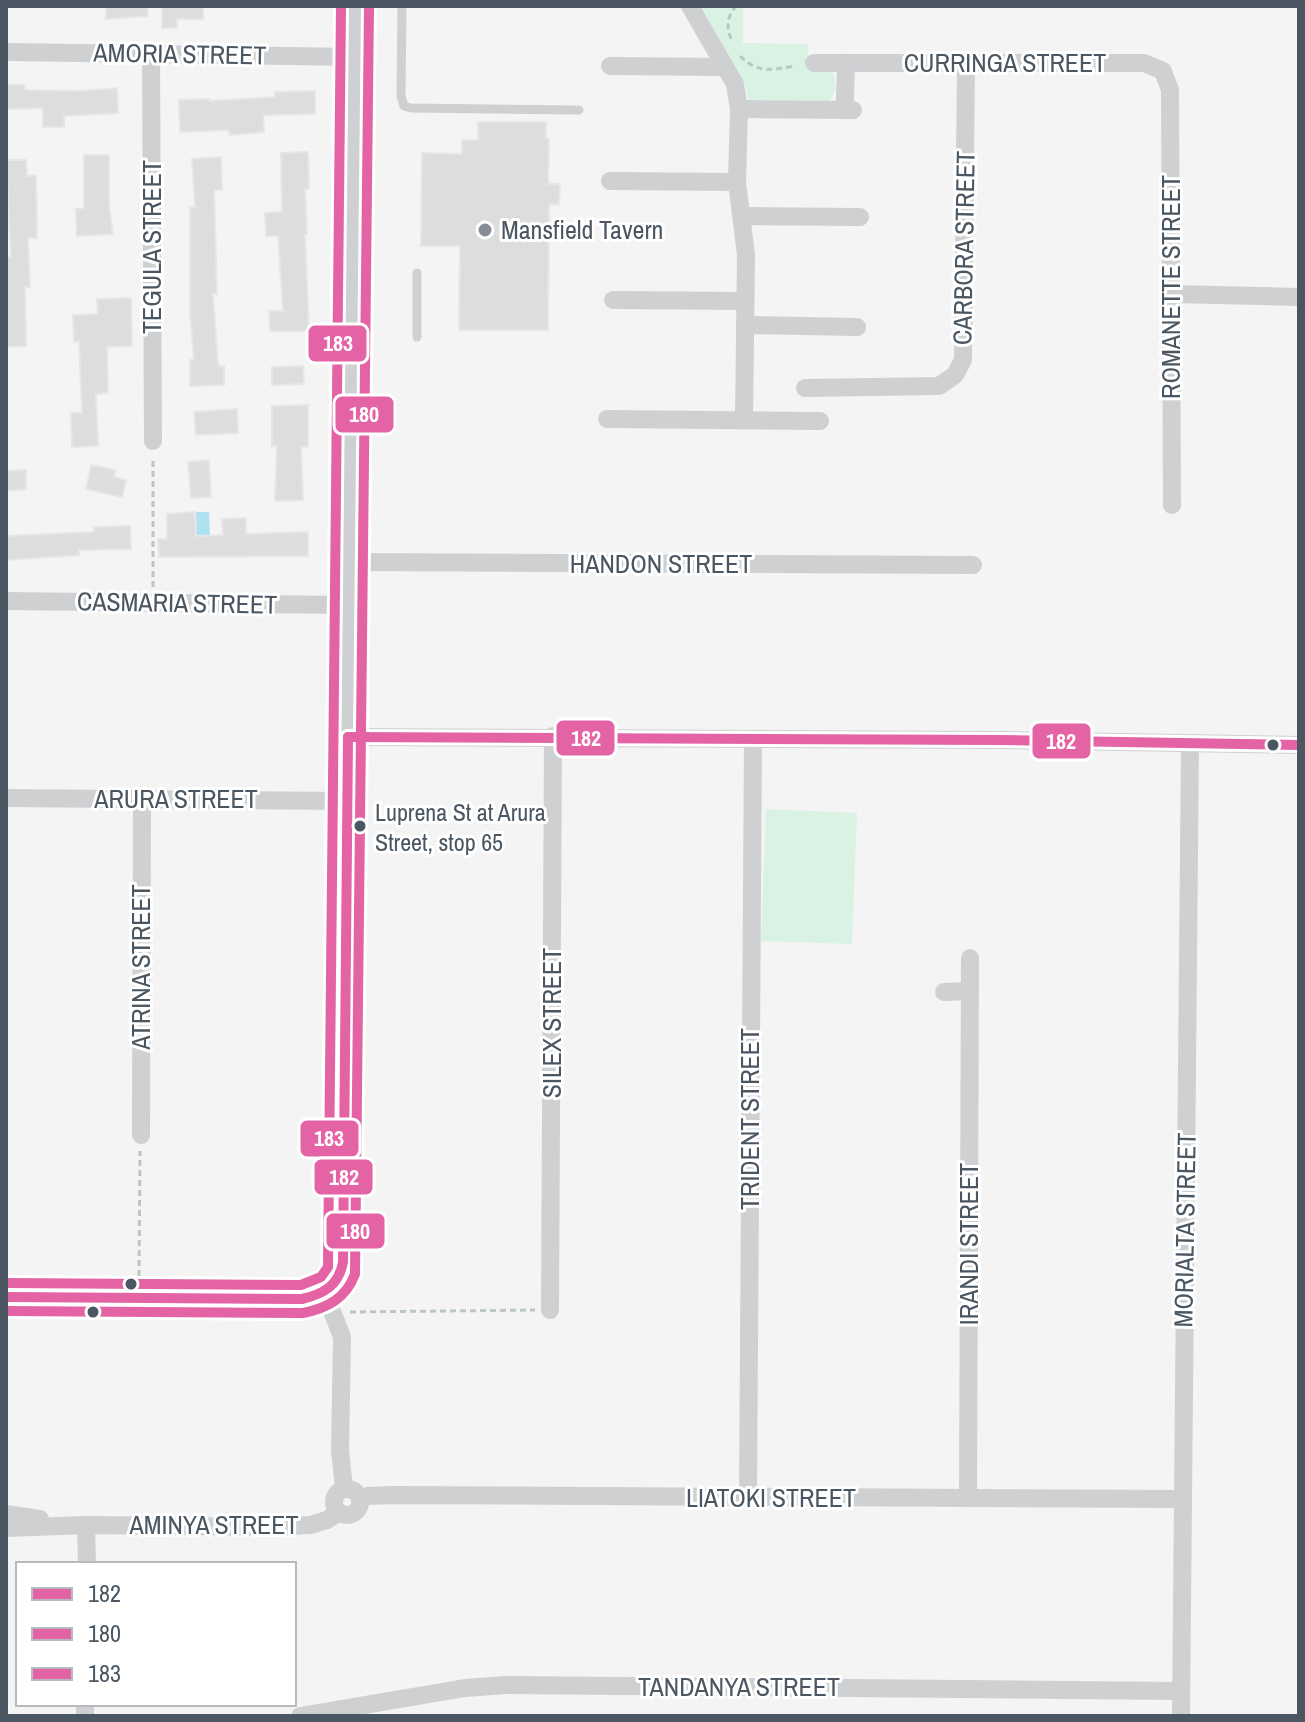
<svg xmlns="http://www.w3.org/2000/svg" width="1305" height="1722" font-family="'Archivo Narrow',sans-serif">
	<rect width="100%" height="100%" fill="#f4f4f4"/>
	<g fill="#d9f2e3">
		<path d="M701 6H743V43L808 44 809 71 828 70 834 74 836 88 830 101 749 100 745 83Z"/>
		<path d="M766 809 857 813 852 944 761 941Z"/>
	</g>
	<path fill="#aee2f0" d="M195 512H209L210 535 196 536Z"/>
	<g fill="#ddddde" stroke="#e5e6e7" stroke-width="2">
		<path d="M106 6H147L148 16 106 19Z"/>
		<path d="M162 6H203V19H177V28H162Z"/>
		<path d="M6 85H24L25 90 83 91 117 88 118 113 64 116V127H43V108L6 109Z"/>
		<path d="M315 91V114L263 115 264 132 229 135V130L180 132 179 100 209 99V101L275 97V92Z"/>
		<path d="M478 122H546V139H549L548 184H560L559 205 549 204 548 330H459L460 246H421L422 153 462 154V140H478Z"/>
		<path d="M308 152 309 188 305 189 307 234 305 235 309 331H270L269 311H283L278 236H266L265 213 282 212 281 153Z"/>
		<path d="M84 155H109V207L113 234 77 236 76 209 84 208Z"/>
		<path d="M221 157 222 190H214L217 294H213L218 366H224V385L190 386V360H194L190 311V207H195L192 159Z"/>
		<path d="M6 160H26L27 176H36L37 238H28L30 287H25L26 346 6 347V257H11Z"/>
		<path d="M131 298 132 346 107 347 108 393 96 394 98 446 72 447 71 413H82L79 341 74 342 73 315 98 314 97 299Z"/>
		<path d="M303 366 304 384 272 385V367Z"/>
		<path d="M308 405V447L301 446 303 500 275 501 277 446H272V406Z"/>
		<path d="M237 409 238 433 196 435 194 412Z"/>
		<path d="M209 460 211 497 191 498 188 462Z"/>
		<path d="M91 465 115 470 114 477 126 480 122 497 86 489Z"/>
		<path d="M26 470V489L6 491V471Z"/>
		<path d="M195 512 196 536 223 535 222 519 246 518V534L308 532V556L159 557 158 539H167V514Z"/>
		<path d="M130 526 131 549 79 550V555L6 560V536L94 532V527Z"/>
	</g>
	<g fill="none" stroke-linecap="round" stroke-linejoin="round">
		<g stroke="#bcc7c4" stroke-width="3" stroke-dasharray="6 4" stroke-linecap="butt">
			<path d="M731 39C726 26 727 17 736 6"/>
			<path d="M740 56C760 75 772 69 796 66"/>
			<path d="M153 587V458"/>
			<path d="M139 1276 140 1151"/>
			<path d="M350 1312 535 1310"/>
		</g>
		<g stroke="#ced0d2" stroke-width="9">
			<path d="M402 6 401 96 404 106 411 108 579 110"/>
			<path d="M417 337V273"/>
		</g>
		<g stroke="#ced0d2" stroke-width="18">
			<path d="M690 6 735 84 739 109 737 182 746 255 744 420"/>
			<path d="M6 52 354 57"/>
			<path d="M151 54 153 441"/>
			<path d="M814 63H1144L1163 71 1170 90 1172 505"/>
			<path d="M610 66 725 67"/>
			<path d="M845 100 846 63"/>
			<path d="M739 109 853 110"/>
			<path d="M610 181 737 182"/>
			<path d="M742 216 860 217"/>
			<path d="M1171 294 1299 297"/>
			<path d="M613 300 745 301"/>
			<path d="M745 325 857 327"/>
			<path d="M805 388 939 386 955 375 963 360 966 62"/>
			<path d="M607 419 820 421"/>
			<path d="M349 562 973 565"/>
			<path d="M6 601 349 605"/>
			<path d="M348 737 1000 740 1299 745"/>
			<path d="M6 798 347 801"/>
			<path d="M944 992 970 991"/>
			<path d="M141 1135 142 799"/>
			<path d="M325 1293 342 1337 340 1451 344 1488"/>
			<path d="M550 1310 553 736"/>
			<circle cx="347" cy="1502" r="13"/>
			<path d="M968 1497 970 958"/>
			<path d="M748 1498 753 739"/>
			<path d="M360 1500 368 1496 392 1495 1183 1499"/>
			<path d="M6 1514 40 1519"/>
			<path d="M86 1525 87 1564"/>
			<path d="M6 1528 86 1525 277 1527 310 1525 327 1520 339 1512"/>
			<path d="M85 1716V1704"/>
			<path d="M300 1716 465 1688 506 1685 1181 1691"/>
			<path d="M1181 1716 1190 744"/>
		</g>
		<path stroke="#ced0d4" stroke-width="26" d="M6 1297 302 1299C325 1295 341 1286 343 1262L355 6"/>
		<g stroke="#fff" stroke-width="16">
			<g id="bus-1">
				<path d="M348 737 1000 740 1299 745"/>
				<path d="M6 1297 302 1299C324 1294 339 1285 343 1262L348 737"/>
			</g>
		</g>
		<g stroke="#fff" stroke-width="16">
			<path id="bus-2" d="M6 1311 303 1313C328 1308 346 1298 355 1274L369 6"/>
		</g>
		<g stroke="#fff" stroke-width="16">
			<path id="bus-3" d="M6 1283 301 1285 321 1277 328 1267 341 6"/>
		</g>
		<use href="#bus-1" stroke="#e463a4" stroke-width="10"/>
		<use href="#bus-2" stroke="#e463a4" stroke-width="10"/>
		<use href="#bus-3" stroke="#e463a4" stroke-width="10"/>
	</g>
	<circle fill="#868d94" stroke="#fff" stroke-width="3" cx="485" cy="230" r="8"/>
	<g fill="#4a5661" stroke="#fff" stroke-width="3">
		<circle cx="1273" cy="745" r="7"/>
		<circle cx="360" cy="826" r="7"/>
		<circle cx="131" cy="1284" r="7"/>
		<circle cx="93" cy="1312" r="7"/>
	</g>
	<g text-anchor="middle" stroke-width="6" stroke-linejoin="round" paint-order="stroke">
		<g font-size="24" fill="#4a5661" stroke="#fff" text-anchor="start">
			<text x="375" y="821">Luprena St at Arura<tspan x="375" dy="30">Street, stop 65</tspan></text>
		</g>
		<g font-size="26" fill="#4a5661" stroke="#fff">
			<text transform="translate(180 54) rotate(1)" y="9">AMORIA STREET</text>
			<text x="1005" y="72">CURRINGA STREET</text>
			<text transform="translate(152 247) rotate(-90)" y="9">TEGULA STREET</text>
			<text transform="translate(964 248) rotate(-89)" y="9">CARBORA STREET</text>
			<text transform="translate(1171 287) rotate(-90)" y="9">ROMANETTE STREET</text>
			<text x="661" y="573">HANDON STREET</text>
			<text transform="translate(177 603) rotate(1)" y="9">CASMARIA STREET</text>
			<text x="176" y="808">ARURA STREET</text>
			<text transform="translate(141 967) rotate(-90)" y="9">ATRINA STREET</text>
			<text transform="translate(552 1023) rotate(-90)" y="9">SILEX STREET</text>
			<text transform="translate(750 1119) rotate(-90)" y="9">TRIDENT STREET</text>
			<text transform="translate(1185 1230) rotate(-89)" y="9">MORIALTA STREET</text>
			<text transform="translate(969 1244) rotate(-90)" y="9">IRANDI STREET</text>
			<text x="771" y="1507">LIATOKI STREET</text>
			<text x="214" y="1534">AMINYA STREET</text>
			<text x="739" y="1696">TANDANYA STREET</text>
		</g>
		<g font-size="26" fill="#4a5661" stroke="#fff" text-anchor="start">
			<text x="501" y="239">Mansfield Tavern</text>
		</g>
	</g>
	<g stroke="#fff" stroke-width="3">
		<rect x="307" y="324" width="61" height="39" rx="8" fill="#e463a4"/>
		<rect x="334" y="395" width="61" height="39" rx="8" fill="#e463a4"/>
		<rect x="555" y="719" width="61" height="38" rx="8" fill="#e463a4"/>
		<rect x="1031" y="722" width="61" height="38" rx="8" fill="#e463a4"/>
		<rect x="299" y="1119" width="61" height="39" rx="8" fill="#e463a4"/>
		<rect x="313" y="1158" width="61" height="38" rx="8" fill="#e463a4"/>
		<rect x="325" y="1212" width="61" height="38" rx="8" fill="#e463a4"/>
	</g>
	<g font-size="22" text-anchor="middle" font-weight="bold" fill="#fff">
		<text x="338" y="351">183</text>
		<text x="364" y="422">180</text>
		<text x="586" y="746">182</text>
		<text x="1061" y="749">182</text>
		<text x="329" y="1146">183</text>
		<text x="344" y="1185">182</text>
		<text x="355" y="1239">180</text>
	</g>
	<rect width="1305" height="1722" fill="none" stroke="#4a5661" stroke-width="16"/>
	<rect x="16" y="1562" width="280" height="144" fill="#ffffff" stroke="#b7bbc0" stroke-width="2"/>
	<rect x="32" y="1588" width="40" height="12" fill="#e463a4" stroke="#b7bbc0" stroke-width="2"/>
	<text x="88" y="1602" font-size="24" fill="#4a5661">182</text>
	<rect x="32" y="1628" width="40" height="12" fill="#e463a4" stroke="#b7bbc0" stroke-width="2"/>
	<text x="88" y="1642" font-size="24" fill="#4a5661">180</text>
	<rect x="32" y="1668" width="40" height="12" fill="#e463a4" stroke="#b7bbc0" stroke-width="2"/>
	<text x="88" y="1682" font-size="24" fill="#4a5661">183</text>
</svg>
